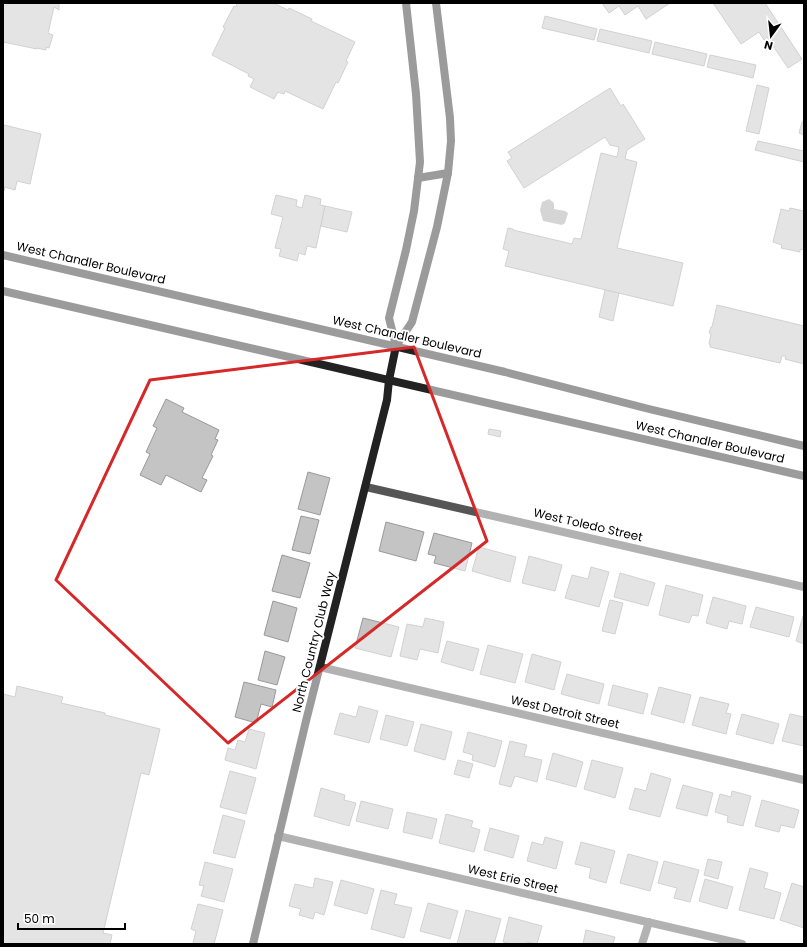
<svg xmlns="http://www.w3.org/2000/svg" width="807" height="947" font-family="Poppins,sans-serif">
	<rect width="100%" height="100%" fill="#fff"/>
	<path fill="#a3a3a3" d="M549 199 554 203V209L565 211 568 213 565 223 562 225 543 221 540 210 542 202Z"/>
	<g fill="#c4c4c4" stroke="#999">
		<path d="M4 3H59V10L54 7 48 33 53 35 49 48 46 47V50L37 48V49L3 42V9Z"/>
		<path d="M237 3H273L288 10 289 8 312 19 311 21 355 42 346 61 348 62 338 83 336 82 323 109 285 91 284 94 278 92 274 99 250 87 254 79 248 76 249 74 212 55 225 28 223 27 234 6 236 7Z"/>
		<path d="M602 3H670L646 19 638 6 625 15 619 6 609 13Z"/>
		<path d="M713 3H765L802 59 788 68 767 37 764 40 759 32 741 44Z"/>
		<path d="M545 16 597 29 594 40 542 28Z"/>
		<path d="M600 29 652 41 649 53 597 41Z"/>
		<path d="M655 42 707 54 704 66 652 54Z"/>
		<path d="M710 55 756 65 753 78 707 67Z"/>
		<path d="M757 85 769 88 759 134 746 131Z"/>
		<path d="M610 88 621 106 623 104 645 139 627 150 625 159 637 162 617 248 683 263 673 306 505 266 509 251 503 249 508 228 513 229V230L572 244 574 238 581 239 601 153 617 157 619 147 610 145 605 137 524 188 507 161 512 158 508 152Z"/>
		<path d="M802 122H804V135L799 133Z"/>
		<path d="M4 125 41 134 30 184 17 181 15 190 5 187 4 191H3V127Z"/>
		<path d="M758 141 804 151V162L755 150Z"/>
		<path d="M276 195 297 200 296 206 302 208 305 195 321 199 320 205 325 206 316 248 307 246 305 255 299 253 297 261 279 256 281 249 275 248 283 217 271 214Z"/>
		<path d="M325 206 352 212 347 232 321 226Z"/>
		<path d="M790 208 804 211V250L800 249V252L781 248 782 245 773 242 781 209 789 211Z"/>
		<path d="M605 290 619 293 613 321 599 317Z"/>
		<path d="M717 305 804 326V364L785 359 786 356H782L780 363 710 347V344H709L711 334 709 333 711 327H712Z"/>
		<path d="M166 399 184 408 182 412 219 430 215 439 218 440 211 455 213 456 202 478 207 480 201 492 166 475 161 485 140 475 150 454 146 452 157 428 153 426Z"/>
		<path d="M489 429 501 431 500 437 488 434Z"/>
		<path d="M308 472 330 478 320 515 298 509Z"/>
		<path d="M301 516 319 520 310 554 292 550Z"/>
		<path d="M386 522 424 532 416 561 379 551Z"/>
		<path d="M434 533 472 543 465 571 434 563 436 556 428 554Z"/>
		<path d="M479 547 516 557 510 582 472 571Z"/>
		<path d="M282 555 310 563 300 598 272 591Z"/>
		<path d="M529 556 562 565 555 591 522 583Z"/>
		<path d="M591 567 609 572 599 607 565 598 572 575 588 579Z"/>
		<path d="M620 573 655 583 648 606 614 597Z"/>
		<path d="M666 585 703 595 698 616 692 615 689 623 659 615Z"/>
		<path d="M713 597 746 606 742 624 729 621 727 629 706 623Z"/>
		<path d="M610 600 623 603 615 634 602 631Z"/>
		<path d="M273 601 297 608 288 642 264 635Z"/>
		<path d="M756 607 794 617 789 637 750 627Z"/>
		<path d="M803 616 804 617V644L796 641Z"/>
		<path d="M363 618 399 627 391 657 355 648Z"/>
		<path d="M425 618 444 622 438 653 420 649 417 660 400 656 407 624 423 627Z"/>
		<path d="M447 641 479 649 473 671 441 662Z"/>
		<path d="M488 645 523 654 515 683 480 674Z"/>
		<path d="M265 651 285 657 277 685 258 680Z"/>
		<path d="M532 654 561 662 554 690 525 682Z"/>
		<path d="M567 674 604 684 599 704 561 694Z"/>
		<path d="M244 682 276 690 272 707 261 704 256 723 235 717Z"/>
		<path d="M613 685 648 694 643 714 608 705Z"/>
		<path d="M17 686 63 697 61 703 105 713V715L160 729 149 775 141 773 103 933 112 935 110 944H3V694L15 697Z"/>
		<path d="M659 687 691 695 684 723 651 714Z"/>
		<path d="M700 697 729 704 726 713 731 714 726 734 692 725Z"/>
		<path d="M359 706 378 711 369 743 334 734 340 713 356 717Z"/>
		<path d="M742 714 779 724 773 744 736 734Z"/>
		<path d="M790 714 804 717V746L782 741Z"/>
		<path d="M386 715 414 722 407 746 380 739Z"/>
		<path d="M421 724 452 732 445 760 414 751Z"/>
		<path d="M249 729 265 733 256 769 225 760 228 748 235 750 238 740 245 742Z"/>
		<path d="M468 732 502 741 495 767 472 760 473 755 463 752Z"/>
		<path d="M510 741 527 745 524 756 542 760 537 782 515 776 511 787 499 784Z"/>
		<path d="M553 753 583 762 576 787 546 779Z"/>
		<path d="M458 760 473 764 469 778 454 774Z"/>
		<path d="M592 760 623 768 615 798 584 789Z"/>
		<path d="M230 771 256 778 246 814 220 807Z"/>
		<path d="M651 773 671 779 660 817 629 809 635 788 646 791Z"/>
		<path d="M683 785 713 793 707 816 676 808Z"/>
		<path d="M321 788 345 795 344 800 356 803 349 826 314 816Z"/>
		<path d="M732 791 751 796 743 826 727 822 728 816 715 812 720 794 731 797Z"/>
		<path d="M762 800 799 810 794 828 781 825 779 832 755 826Z"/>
		<path d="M361 801 393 809 388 829 356 821Z"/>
		<path d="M407 812 437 819 432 839 403 832Z"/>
		<path d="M446 814 473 821 471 827 480 830 474 852 439 843Z"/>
		<path d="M223 815 245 821 235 858 213 853Z"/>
		<path d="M490 828 519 836 513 858 484 850Z"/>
		<path d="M545 837 563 842 556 869 527 861 532 842 543 845Z"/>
		<path d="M581 842 615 851 606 883 589 878 591 868 575 864Z"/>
		<path d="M628 854 658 862 650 891 620 883Z"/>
		<path d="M708 859 722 862 718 879 704 875Z"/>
		<path d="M664 861 699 870 690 902 674 898 677 888 658 883Z"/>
		<path d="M205 862 233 869 224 902 201 896 204 886 199 885Z"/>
		<path d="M750 868 768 873 764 888 781 893 774 919 739 910Z"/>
		<path d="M315 878 333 882 324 915 315 912 313 919 299 915 301 909 289 906 295 884 313 888Z"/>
		<path d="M705 879 733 887 727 909 699 901Z"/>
		<path d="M341 880 374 889 367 914 334 905Z"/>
		<path d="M792 883 804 887V928L780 920Z"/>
		<path d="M381 890 397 894 394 904 412 908 404 938 371 929Z"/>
		<path d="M428 903 458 911 450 939 420 931Z"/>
		<path d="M198 904 223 910 214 944H198L193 943 196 931 191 929Z"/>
		<path d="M466 910 501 919 494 944H457Z"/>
		<path d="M509 917 542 926 537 944 527 942 526 944H511L503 942Z"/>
		<path d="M586 930 615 937 613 944H583Z"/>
	</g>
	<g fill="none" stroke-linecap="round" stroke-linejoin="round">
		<g stroke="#555" stroke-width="8">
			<path d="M366 487 804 587"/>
			<path d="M320 667 804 780"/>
			<path d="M278 836 742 944"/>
			<path d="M642 944 649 922"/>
		</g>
		<g stroke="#222" stroke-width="8">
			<path d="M418 178 448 173"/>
			<path d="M3 255 505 372 649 409 804 446"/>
			<path d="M3 291 804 476"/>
			<path d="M396 346 389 318 406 250 414 211 420 162 416 94 406 3"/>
			<path d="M253 944 306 721 387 400 389 380 396 346 412 322 437 227 448 173 451 141 450 118 436 3"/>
		</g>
	</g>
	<path d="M0 0H807V947H0ZM414 347 487 541 228 743 56 580 150 380Z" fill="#fff" fill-opacity=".55" fill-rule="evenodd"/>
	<path fill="none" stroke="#d62828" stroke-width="3" stroke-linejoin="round" d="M414 347 487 541 228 743 56 580 150 380Z"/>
	<g text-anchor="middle" stroke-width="3.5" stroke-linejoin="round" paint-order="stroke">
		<g font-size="12" fill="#000" stroke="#fff">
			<text transform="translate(91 263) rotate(13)" y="4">West Chandler Boulevard</text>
			<text transform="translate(407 337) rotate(13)" y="4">West Chandler Boulevard</text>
			<text transform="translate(710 442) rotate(13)" y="4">West Chandler Boulevard</text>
			<text transform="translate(588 525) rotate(13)" y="4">West Toledo Street</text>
			<text transform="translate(314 642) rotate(-76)" y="4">North Country Club Way</text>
			<text transform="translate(565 712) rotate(13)" y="4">West Detroit Street</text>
			<text transform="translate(513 879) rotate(13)" y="4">West Erie Street</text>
		</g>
	</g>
	<rect width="807" height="947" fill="none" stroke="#000000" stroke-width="8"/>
	<g transform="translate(771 36) rotate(195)" stroke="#ffffff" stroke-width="3" paint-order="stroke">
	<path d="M0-3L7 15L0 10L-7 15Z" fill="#000000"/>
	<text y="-6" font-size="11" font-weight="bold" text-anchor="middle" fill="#000000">N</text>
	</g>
	<path d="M18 923v6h107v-6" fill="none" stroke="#000000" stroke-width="2"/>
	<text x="24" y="923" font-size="12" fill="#000000" stroke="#ffffff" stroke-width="3" paint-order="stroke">50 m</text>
</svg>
